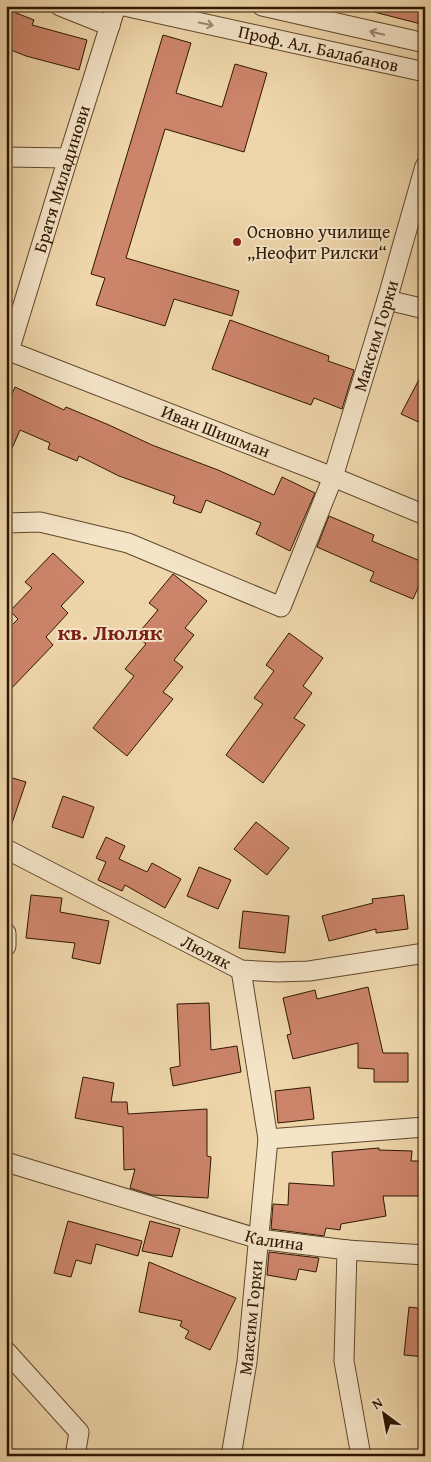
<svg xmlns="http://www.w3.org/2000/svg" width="431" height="1462" font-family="'Gentium Book Plus',serif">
	<rect width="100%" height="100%" fill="#eed6aa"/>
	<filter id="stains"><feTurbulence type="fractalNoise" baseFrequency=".004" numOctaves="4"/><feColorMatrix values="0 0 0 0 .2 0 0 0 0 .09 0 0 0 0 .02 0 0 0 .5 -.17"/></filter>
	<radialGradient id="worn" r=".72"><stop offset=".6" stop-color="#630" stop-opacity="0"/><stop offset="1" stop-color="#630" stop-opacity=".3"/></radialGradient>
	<g fill="#cc846a" stroke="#2f1700">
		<path d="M374 6H425V25L374 12Z"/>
		<path d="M6 9 34 20 32 25 87 40 79 70 26 56 6 48Z"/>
		<path d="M163 35 191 43 176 93 222 107 235 64 267 73 244 152 165 129 126 258 239 291 232 316 174 299 165 326 96 305 105 278 91 274Z"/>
		<path d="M230 320 329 356 328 361 354 370 342 409 314 398 311 405 212 369Z"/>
		<path d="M425 368V425L401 414Z"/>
		<path d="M15 387 64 410 66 407 109 425 152 445 218 470 274 495 282 477 315 493 290 551 256 534 261 523 206 500 201 513 173 503 175 496 119 476 79 456 77 461 48 449 50 443 20 430 6 462V407Z"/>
		<path d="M329 516 374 535 372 541 425 563V572L413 599 370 581 374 572 317 547Z"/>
		<path d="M53 553 84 582 61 606 68 613 46 637 53 645 6 694V631L18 619 10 611 32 588 25 582Z"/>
		<path d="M173 574 207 601 185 628 194 635 174 660 183 667 163 692 173 699 127 756 93 728 134 676 125 669 146 644 136 636 158 610 149 603Z"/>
		<path d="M289 633 323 658 303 686 312 693 294 718 305 725 263 783 226 755 263 704 254 698 274 671 266 665Z"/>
		<path d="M6 776 26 782 9 832H6Z"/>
		<path d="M63 796 94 807 83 838 52 827Z"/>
		<path d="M256 822 289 848 267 875 234 849Z"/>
		<path d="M106 837 125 846 119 859 147 872 152 863 181 879 165 908 125 885 122 891 98 880 106 862 96 858Z"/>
		<path d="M199 867 231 880 218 909 187 896Z"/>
		<path d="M31 895 62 898 60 912 109 921 100 964 72 958 75 943 26 938Z"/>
		<path d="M404 895 408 929 376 933V929L329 941 322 916 373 903 372 899Z"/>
		<path d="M243 911 289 916 285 953 239 948Z"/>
		<path d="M368 987 383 1053H408V1082H374V1069L358 1068V1043L293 1059 287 1035 291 1034 283 998 315 990 317 999Z"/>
		<path d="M209 1003 211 1050 237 1046 241 1072 173 1086 170 1068 180 1066 177 1004Z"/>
		<path d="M83 1077 114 1083 111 1102H127L128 1114 207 1109V1156L211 1157 208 1198 152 1195 130 1188 135 1169 124 1170 123 1127 75 1118Z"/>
		<path d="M310 1087 314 1119 278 1123 275 1091Z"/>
		<path d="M379 1148V1150L412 1151 411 1161H420V1196H383L386 1216 341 1224 340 1230 326 1228 324 1236 271 1229 273 1204 288 1205 289 1183 334 1186 332 1152Z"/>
		<path d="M68 1221 142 1241 138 1256 96 1244 91 1264 76 1260 71 1277 54 1273Z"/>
		<path d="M150 1221 180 1229 172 1257 142 1251Z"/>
		<path d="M269 1252 319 1258 316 1272 299 1269 296 1280 267 1275Z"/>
		<path d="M149 1262 236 1298 210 1350 185 1338 189 1331 180 1326 182 1321 139 1312Z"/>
		<path d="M409 1307 425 1309V1357L404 1355Z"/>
	</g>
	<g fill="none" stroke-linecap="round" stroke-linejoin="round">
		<g stroke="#5f472a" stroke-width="21">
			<g id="street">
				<path d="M60 6 110 26"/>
				<path id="s1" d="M124 6 425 72"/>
				<path d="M262 6 425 43"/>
				<path d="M6 157 68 158"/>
				<path d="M387 300 425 309"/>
				<path id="s2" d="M9 351 68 158 116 6"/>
				<path id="s3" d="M6 352 9 351 333 477 425 515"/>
				<path id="s4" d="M6 523 40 522 128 543 281 607 333 477 387 300 425 166"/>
				<path id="s5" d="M6 849 241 970 277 972 309 971 425 953"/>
				<path d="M6 933V946"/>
				<path d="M268 1139 425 1127"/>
				<path id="s6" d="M6 1162 259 1239 347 1250 344 1361 361 1456"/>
				<path d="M347 1250 425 1255"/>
				<path d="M6 1351 79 1432 75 1456"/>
				<path id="s7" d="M231 1456 247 1362 268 1139 241 970"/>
			</g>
		</g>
		<use href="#street" stroke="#f4e4c8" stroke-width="19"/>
	</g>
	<defs><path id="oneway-shaft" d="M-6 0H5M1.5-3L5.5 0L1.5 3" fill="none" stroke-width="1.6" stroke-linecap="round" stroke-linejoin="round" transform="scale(1.25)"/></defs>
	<g stroke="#9b886e">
		<use href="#oneway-shaft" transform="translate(206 24) rotate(12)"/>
		<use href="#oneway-shaft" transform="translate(377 33) rotate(-167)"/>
	</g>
	<circle fill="#8f2418" stroke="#f4e4c8" stroke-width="2" cx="237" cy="242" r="5"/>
	<g text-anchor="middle" stroke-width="4" stroke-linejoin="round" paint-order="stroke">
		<g font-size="18" fill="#2f1700" stroke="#f4e4c8">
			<text dy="6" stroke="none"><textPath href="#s1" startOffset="199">Проф. Ал. Балабанов</textPath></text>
			<text dy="6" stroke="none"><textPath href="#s2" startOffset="180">Братя Миладинови</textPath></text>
			<text dy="6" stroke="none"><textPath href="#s4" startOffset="578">Максим Горки</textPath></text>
			<text dy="6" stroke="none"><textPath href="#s3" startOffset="225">Иван Шишман</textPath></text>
			<text dy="6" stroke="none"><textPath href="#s5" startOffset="225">Люляк</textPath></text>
			<text dy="6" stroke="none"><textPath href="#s6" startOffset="280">Калина</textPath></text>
			<text dy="6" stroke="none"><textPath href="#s7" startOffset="140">Максим Горки</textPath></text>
		</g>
		<g font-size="18" fill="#2f1700" stroke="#f4e4c8" text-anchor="start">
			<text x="247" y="238">Основно училище<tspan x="247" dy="21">„Неофит Рилски“</tspan></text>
		</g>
		<g font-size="22" font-weight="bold" fill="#7a1f14" stroke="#f4e4c8">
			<text x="110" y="640">кв. Люляк</text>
		</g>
	</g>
	<rect width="431" height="1462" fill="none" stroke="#eed6aa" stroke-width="25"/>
	<rect x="8" y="8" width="416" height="1447" fill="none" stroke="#2f1700" stroke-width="2.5"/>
	<rect x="12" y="12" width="406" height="1437" fill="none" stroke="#2f1700"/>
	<g transform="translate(384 1414) rotate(328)" stroke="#f4e4c8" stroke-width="4" paint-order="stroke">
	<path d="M0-4L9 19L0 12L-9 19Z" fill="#2f1700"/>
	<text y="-8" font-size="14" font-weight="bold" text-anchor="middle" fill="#2f1700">N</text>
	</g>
	<rect width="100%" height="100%" filter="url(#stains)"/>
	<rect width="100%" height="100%" fill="url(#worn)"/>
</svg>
